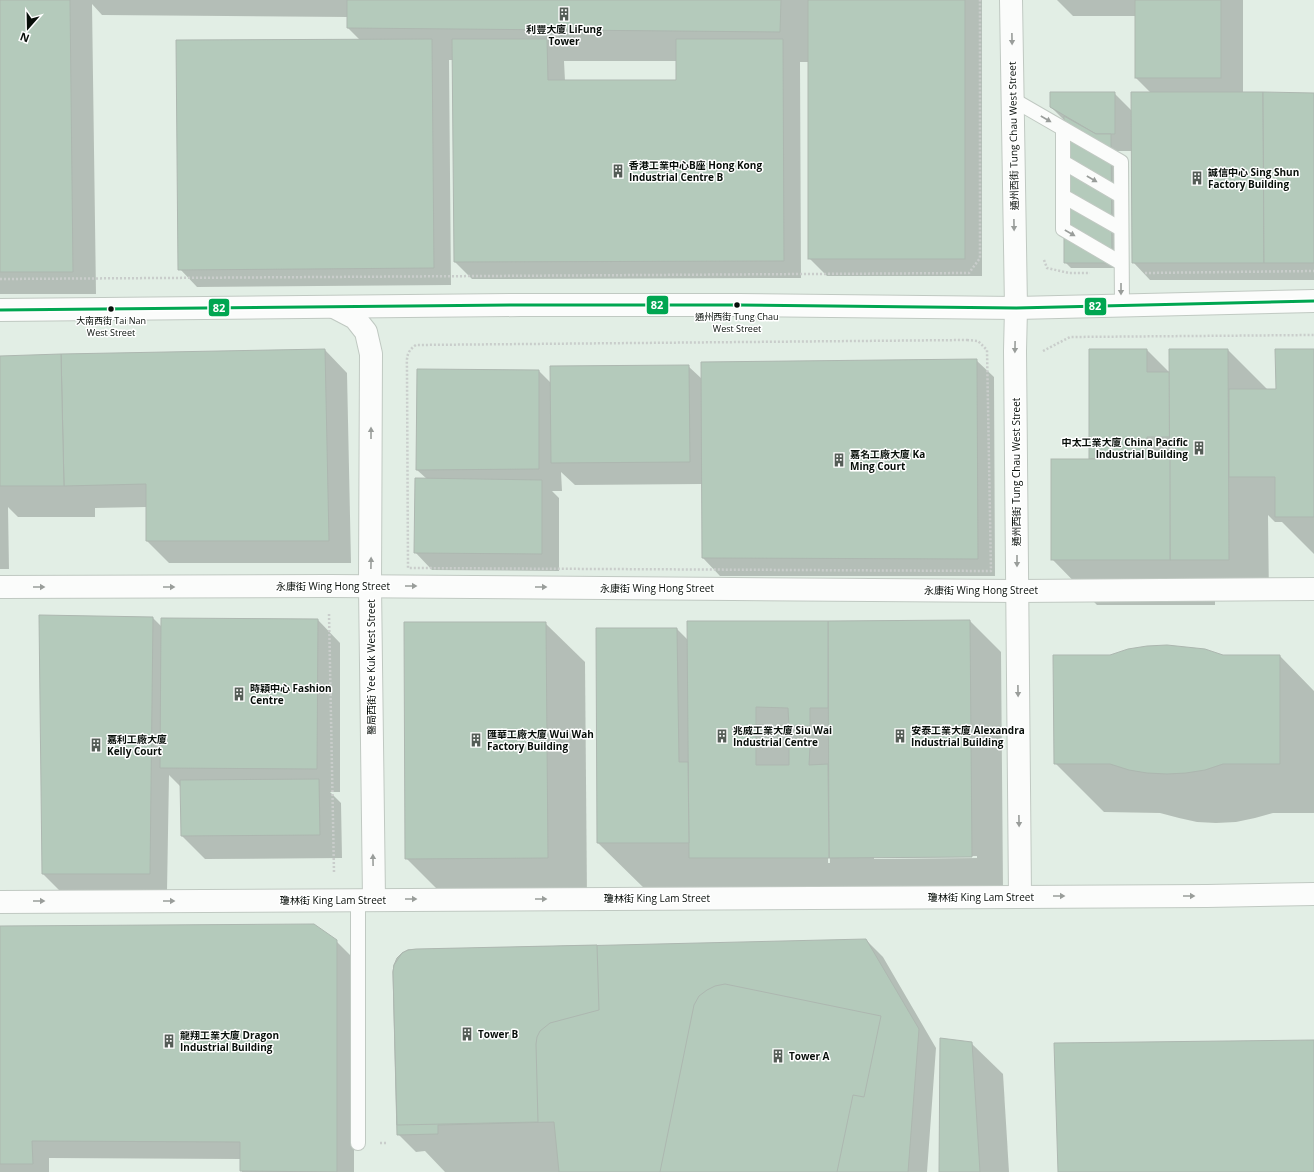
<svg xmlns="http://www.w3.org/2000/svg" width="1314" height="1172" font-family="'Open Sans','Noto Sans TC',sans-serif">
	<rect width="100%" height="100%" fill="#e2eee5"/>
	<g fill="#0003" fill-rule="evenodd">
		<path d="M0 0H982V276H827L809 258V62H800L801 278 472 279 455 262 453 60H449L451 285 197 287 180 269 360 40 348 28V17L102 15 92 4 96 294H0ZM564 61H677V81H565Z"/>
		<path d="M1057 0H1243V93H1314V280H1150L1133 262 1132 151H1117V268H1071L1065 262V121L1051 107 1114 93 1132 111 1151 93 1136 78V16H1073Z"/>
		<path d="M325 350 347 373 351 563H169L147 541V507L95 508V517H18L8 507 9 569H0V357Z"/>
		<path d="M1147 350 1171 374 1170 350H1228L1268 390H1276L1314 350V554L1282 522H1275L1268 515 1269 599H1215V605H1097L1052 559 1090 460Z"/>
		<path d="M976 360 994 377 995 576H720L703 558 702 484 575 485 561 472 562 491H552L559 498V571L432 570 415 552 427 479 417 470 539 371 551 383 688 366 702 379Z"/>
		<path d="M40 616 153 618 162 627 318 620 340 643V792H330L341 803 342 858 205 859 182 836 181 787 169 775 167 891H60L43 874Z"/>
		<path d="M970 621 1001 652 1003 888 647 891 598 843 597 629H677L689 641 688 622ZM828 810H830V863H828ZM977 856V858L874 859V857Z"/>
		<path d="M545 623 585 662 587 898H446L406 858Z"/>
		<path d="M1223 656H1280L1314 691V813H1273L1255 818 1236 822 1216 823 1197 822 1179 818 1160 813 1104 812 1055 763Z"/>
		<path d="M0 927 336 941 354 959V1172H242L241 1159 49 1158V1172H0Z"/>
		<path d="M866 940 883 957 936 1048 927 1172H445L425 1151 416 1152 398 1134Z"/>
		<path d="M971 1043 1003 1074 1009 1172H940Z"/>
	</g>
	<g fill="#b4cabb" stroke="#adb7b0">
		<path d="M0 0H70L73 272H0Z"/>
		<path d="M347 0H781L780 32 347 28Z"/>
		<rect x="808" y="0" width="157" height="259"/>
		<rect x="1135" y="0" width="86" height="78"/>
		<path d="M432 39 434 268 178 270 176 40Z"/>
		<path d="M452 39H547L548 80H676V39H783L784 261 454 262Z"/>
		<path d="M1050 92H1115V134H1096L1050 107Z"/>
		<path d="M1131 92H1263L1264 263H1132Z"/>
		<path d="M1263 92 1314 93V263H1264Z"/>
		<path d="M1064 116 1096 134H1111L1112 263H1064Z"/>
		<path d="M325 349 329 541H146V484L64 486 61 354Z"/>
		<path d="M1089 349H1147V372H1170V437H1147V459H1089Z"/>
		<path d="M1169 349H1228L1229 560H1170Z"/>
		<path d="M1275 349H1314V517H1275V477H1229V389H1276Z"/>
		<path d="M61 354 64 486H0V356Z"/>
		<path d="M977 359 978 559 702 558 701 362Z"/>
		<path d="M689 365 690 462 551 463 550 366Z"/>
		<path d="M417 369 539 370V469L416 470Z"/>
		<rect x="1051" y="459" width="119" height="101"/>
		<path d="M415 478 542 480V554L414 553Z"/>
		<path d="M39 615 153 617 150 874H42Z"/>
		<path d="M161 618 318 619 317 769 160 768Z"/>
		<path d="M970 620 972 857 829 858 828 621Z"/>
		<path d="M687 621H828V708H810V726H789L788 708 756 707V765H789V746H810L809 765 828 764 829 858H689Z"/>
		<path d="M404 622H546L548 858 405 859Z"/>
		<path d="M596 628H677L679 762H688L689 843H597Z"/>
		<path d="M1167 645 1205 649 1223 655H1280V764H1223L1205 770 1186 773 1167 774 1147 773 1129 770 1110 764H1054L1053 655H1110L1128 649 1147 646Z"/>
		<path d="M319 779 320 835 181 836 180 780Z"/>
		<path d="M314 924 337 940V1172L240 1171V1142L32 1141 33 1164H0V926Z"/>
		<path d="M866 939 919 1029 908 1172H559L554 1122 438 1125V1134L397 1135 393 972 394 965 397 958 402 953 408 950Z"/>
		<path d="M597 945 599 1010 550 1023 540 1031 537 1037 536 1044 538 1122 397 1125 393 972 394 965 402 953 408 950 416 949Z"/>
		<path d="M725 984 881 1016 864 1097 853 1095 837 1172H660L694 1005 699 996 707 990 715 986Z"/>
		<path d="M940 1038 972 1042 980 1172H939Z"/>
		<path d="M1314 1040V1172H1058L1054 1043Z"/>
	</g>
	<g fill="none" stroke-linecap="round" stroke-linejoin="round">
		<g stroke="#c0c9c2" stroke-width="16">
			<g id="lane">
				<path d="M1012 99 1121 162 1122 306"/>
				<path d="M1063 129V229L1121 263"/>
				<path d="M1063 162 1121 196"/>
				<path d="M1063 196 1121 229"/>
				<path d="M358 1143V900"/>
			</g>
		</g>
		<g stroke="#c0c9c2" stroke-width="24">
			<g id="street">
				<path d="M334 307 355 318 366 332 371 354 370 586 374 899"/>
				<path d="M1016 308 1015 351 1020 896"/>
				<path d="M0 587 329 586 1017 591 1314 589"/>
				<path d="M0 902 1207 896 1314 894"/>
			</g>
		</g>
		<g stroke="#c0c9c2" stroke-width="24">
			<g id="secondary">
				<path d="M1011 0 1016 308"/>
				<path d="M0 310 521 305H738L1016 308 1314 301"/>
			</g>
		</g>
		<g stroke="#c9cdcb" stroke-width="2.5" stroke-dasharray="2 2" stroke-linecap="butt">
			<path d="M1044 260 1047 268 1069 273H1090"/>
			<path d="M1145 273 1314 271"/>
			<path d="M0 279 969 273 980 258V0"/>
			<path d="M967 340 978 341 987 350 991 571 408 568 407 371C407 360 405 352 416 345Z"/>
			<path d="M1043 351 1070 337 1314 335"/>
			<path d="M329 614 334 872"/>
			<path d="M380 1143H388"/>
		</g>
		<use href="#lane" stroke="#fbfcfb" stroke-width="14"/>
		<use href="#street" stroke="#fbfcfb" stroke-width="22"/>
		<use href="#secondary" stroke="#fbfcfb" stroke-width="22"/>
		<g stroke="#fff" stroke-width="6">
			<path id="bus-1" d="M0 310 521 305H738L1016 308 1314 301"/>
		</g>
		<use href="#bus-1" stroke="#00a651" stroke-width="3"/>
	</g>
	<defs><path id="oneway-solid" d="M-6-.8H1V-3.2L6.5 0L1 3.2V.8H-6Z"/></defs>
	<g fill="#999d9a">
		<use href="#oneway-solid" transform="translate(1012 39) rotate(89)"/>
		<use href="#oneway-solid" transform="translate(1046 119) rotate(30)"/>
		<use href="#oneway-solid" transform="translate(1092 179) rotate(30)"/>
		<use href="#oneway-solid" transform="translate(1014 225) rotate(89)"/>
		<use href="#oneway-solid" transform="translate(1070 233) rotate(30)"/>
		<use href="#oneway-solid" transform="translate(1121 289) rotate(90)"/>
		<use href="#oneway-solid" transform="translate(1015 347) rotate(91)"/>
		<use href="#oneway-solid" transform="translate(371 433) rotate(-90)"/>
		<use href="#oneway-solid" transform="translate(1017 561) rotate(90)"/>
		<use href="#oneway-solid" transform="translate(371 563) rotate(-89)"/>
		<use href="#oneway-solid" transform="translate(411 586)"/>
		<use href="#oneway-solid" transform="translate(39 587)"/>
		<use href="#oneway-solid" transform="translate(169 587)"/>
		<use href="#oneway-solid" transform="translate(541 587)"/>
		<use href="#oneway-solid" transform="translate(1018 691) rotate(89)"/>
		<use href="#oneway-solid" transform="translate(1019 821) rotate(89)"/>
		<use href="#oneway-solid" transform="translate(373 860) rotate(-91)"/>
		<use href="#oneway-solid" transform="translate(1059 896)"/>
		<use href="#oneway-solid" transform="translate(1189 896)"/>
		<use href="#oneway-solid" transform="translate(411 899)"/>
		<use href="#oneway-solid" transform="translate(541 899)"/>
		<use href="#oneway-solid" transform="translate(39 901)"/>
		<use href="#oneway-solid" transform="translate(169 901)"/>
	</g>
	<defs>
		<g id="building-bare" transform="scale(1.08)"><path d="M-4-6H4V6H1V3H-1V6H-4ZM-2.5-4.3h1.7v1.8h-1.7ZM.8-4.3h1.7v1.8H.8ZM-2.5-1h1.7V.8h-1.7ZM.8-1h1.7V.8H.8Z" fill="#545c56" stroke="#fff" stroke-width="2.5" paint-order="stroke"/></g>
	</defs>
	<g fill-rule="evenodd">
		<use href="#building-bare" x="564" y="14"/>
		<use href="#building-bare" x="618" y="171"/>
		<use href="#building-bare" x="1197" y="178"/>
		<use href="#building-bare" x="1199" y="448"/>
		<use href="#building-bare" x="839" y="460"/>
		<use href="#building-bare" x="239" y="694"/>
		<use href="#building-bare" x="722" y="736"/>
		<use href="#building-bare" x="900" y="736"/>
		<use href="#building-bare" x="476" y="740"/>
		<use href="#building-bare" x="96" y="745"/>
		<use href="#building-bare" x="467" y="1034"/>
		<use href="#building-bare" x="169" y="1041"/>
		<use href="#building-bare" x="778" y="1056"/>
	</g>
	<g fill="#070e09" stroke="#fff" stroke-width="1.5">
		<circle cx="737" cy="305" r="3.5"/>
		<circle cx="111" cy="309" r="3.5"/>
	</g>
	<g text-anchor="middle" stroke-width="3" stroke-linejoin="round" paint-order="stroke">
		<g font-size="9" fill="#070e09" stroke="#fff">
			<text x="737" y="320">通州西街 Tung Chau<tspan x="737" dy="12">West Street</tspan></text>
			<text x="111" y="324">大南西街 Tai Nan<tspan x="111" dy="12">West Street</tspan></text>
		</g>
		<g font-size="10" font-weight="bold" fill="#070e09" stroke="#fff" text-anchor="start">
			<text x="564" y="33" text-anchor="middle">利豐大廈 LiFung<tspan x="564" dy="12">Tower</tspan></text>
			<text x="629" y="169">香港工業中心B座 Hong Kong<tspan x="629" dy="12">Industrial Centre B</tspan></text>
			<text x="1208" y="176">誠信中心 Sing Shun<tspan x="1208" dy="12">Factory Building</tspan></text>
			<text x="1188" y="446" text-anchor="end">中太工業大廈 China Pacific<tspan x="1188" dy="12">Industrial Building</tspan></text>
			<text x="850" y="458">嘉名工廠大廈 Ka<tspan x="850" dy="12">Ming Court</tspan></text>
			<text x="250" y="692">時穎中心 Fashion<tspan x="250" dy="12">Centre</tspan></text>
			<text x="733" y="734">兆威工業大廈 Siu Wai<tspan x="733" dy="12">Industrial Centre</tspan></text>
			<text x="911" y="734">安泰工業大廈 Alexandra<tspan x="911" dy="12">Industrial Building</tspan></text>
			<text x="487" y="738">匯華工廠大廈 Wui Wah<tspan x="487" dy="12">Factory Building</tspan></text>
			<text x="107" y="743">嘉利工廠大廈<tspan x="107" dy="12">Kelly Court</tspan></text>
			<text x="478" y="1038">Tower B</text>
			<text x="180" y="1039">龍翔工業大廈 Dragon<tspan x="180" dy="12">Industrial Building</tspan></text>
			<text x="789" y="1060">Tower A</text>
		</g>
		<g font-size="10" fill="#070e09" stroke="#fff">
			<text transform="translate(1013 136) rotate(-91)" y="4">通州西街 Tung Chau West Street</text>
			<text transform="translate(1016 472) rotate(-90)" y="4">通州西街 Tung Chau West Street</text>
			<text x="333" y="590">永康街 Wing Hong Street</text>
			<text x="657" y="592">永康街 Wing Hong Street</text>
			<text x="981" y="594">永康街 Wing Hong Street</text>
			<text transform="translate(371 667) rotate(-90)" y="4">醫局西街 Yee Kuk West Street</text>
			<text x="981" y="901">瓊林街 King Lam Street</text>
			<text x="657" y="902">瓊林街 King Lam Street</text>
			<text x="333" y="904">瓊林街 King Lam Street</text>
		</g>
	</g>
	<g stroke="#fff" stroke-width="1.5">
		<rect x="646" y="295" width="23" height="20" rx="4" fill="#00a651"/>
		<rect x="1084" y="297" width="23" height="19" rx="4" fill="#00a651"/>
		<rect x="208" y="298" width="22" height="19" rx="4" fill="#00a651"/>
	</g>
	<g font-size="11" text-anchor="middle" font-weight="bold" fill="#fff">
		<text x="657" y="309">82</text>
		<text x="1095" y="310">82</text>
		<text x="219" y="312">82</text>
	</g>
	<g transform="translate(28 28) rotate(200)" stroke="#ffffff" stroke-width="3" paint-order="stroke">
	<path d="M0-3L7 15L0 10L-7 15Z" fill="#070e09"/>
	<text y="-6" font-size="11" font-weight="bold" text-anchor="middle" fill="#070e09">N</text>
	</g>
</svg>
